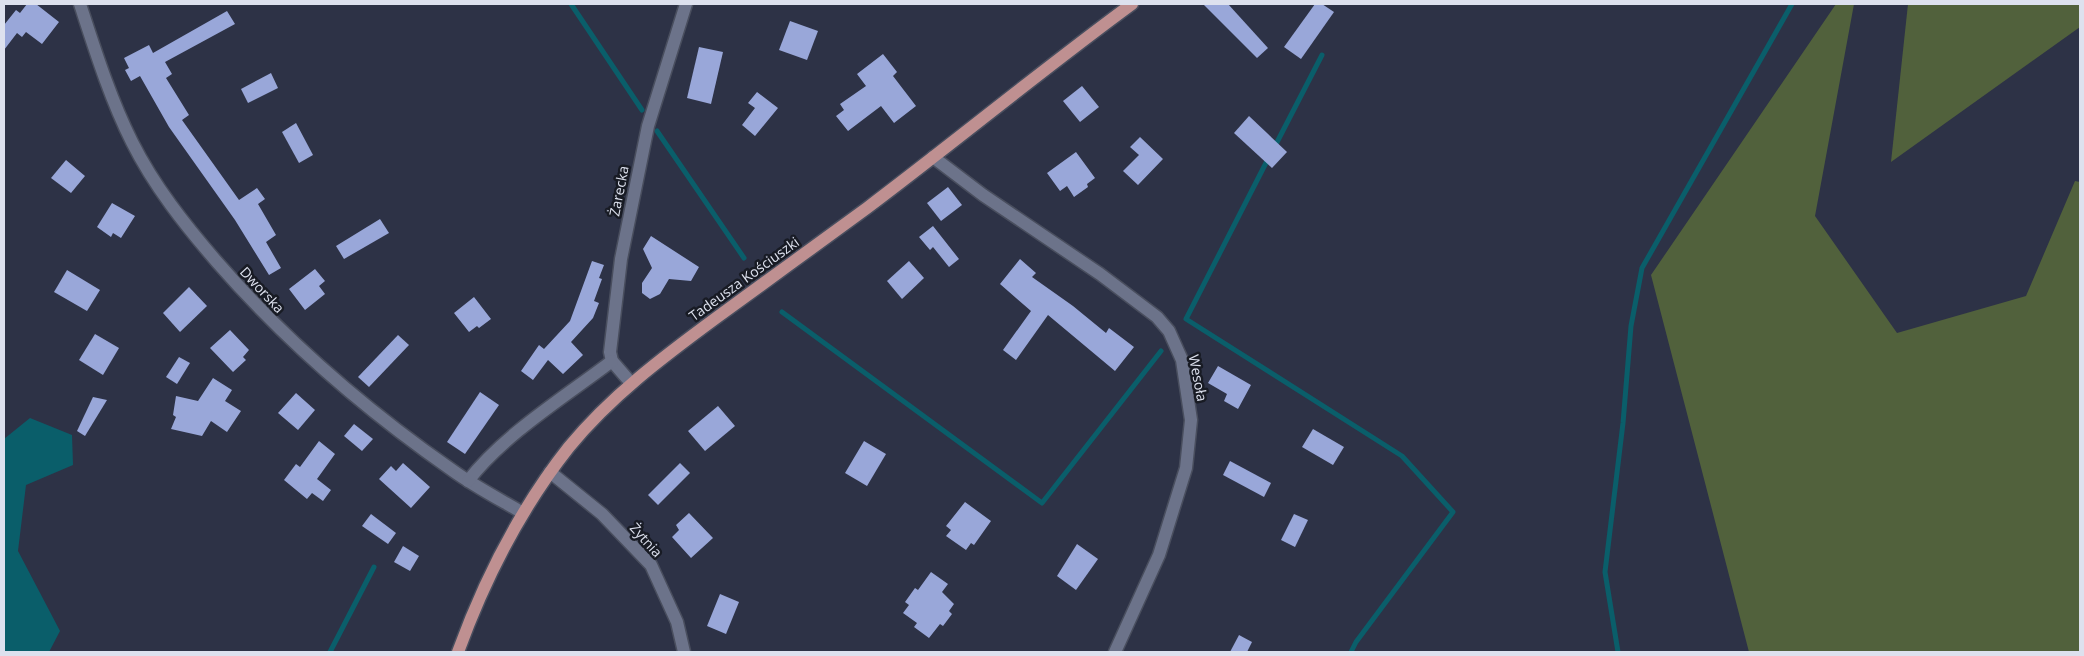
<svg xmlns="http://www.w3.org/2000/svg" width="2084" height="656" font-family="'Open Sans',sans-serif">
	<rect width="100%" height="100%" fill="#2d3246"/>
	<g fill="#51613c">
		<path d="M1836 4H1854L1815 216 1897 333 2026 296 2075 181 2080 182V652H1749L1651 275Z"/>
		<path d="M1908 4H2080V27L1891 162Z"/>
	</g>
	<path fill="#0a5e6a" d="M30 418 72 435 73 465 26 485 18 551 60 631 49 652H4V439Z"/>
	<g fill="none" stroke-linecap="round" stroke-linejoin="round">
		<g stroke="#0a5e6a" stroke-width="5">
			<path d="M571 4 642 110"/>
			<path d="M657 131 744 258"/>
			<path d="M1274 148 1322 55"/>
			<path d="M1269 157 1186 319 1402 456 1453 512 1356 642 1351 652"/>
			<path d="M782 312 1042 503 1161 351"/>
			<path d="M330 652 374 567"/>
			<path d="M1618 652 1605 572 1623 423 1631 326 1642 268 1792 4"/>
		</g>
	</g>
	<g fill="#99a7d9">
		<path d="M27 4H36L59 22 42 44 26 32 22 37 17 33 4 50V25L16 10 20 13Z"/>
		<path d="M1203 4H1228L1268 48 1257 58Z"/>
		<path d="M1315 4H1322L1334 12 1301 59 1284 47Z"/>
		<path d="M227 11 235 24 165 62 172 74 166 78 189 115 182 120 239 200 257 188 265 199 258 204 276 235 266 242 281 268 269 275 235 220 169 127 140 76 131 81 125 70 129 68 124 58 149 45 153 53Z"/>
		<path d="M790 21 818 31 807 60 779 50Z"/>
		<path d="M699 47 723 52 711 104 687 98Z"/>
		<path d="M883 54 897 72 893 76 916 106 894 123 881 106 848 131 836 116 844 110 840 104 866 86 857 74Z"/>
		<path d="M271 73 278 88 248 103 241 89Z"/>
		<path d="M1082 86 1099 107 1080 122 1063 101Z"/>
		<path d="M757 92 778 108 755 136 742 125 755 108 748 103Z"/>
		<path d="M1249 116 1287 152 1272 168 1234 133Z"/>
		<path d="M296 123 313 155 299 163 282 132Z"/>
		<path d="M1140 137 1163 159 1138 185 1123 171 1139 155 1130 147Z"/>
		<path d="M1076 152 1095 178 1087 184 1088 187 1074 197 1067 186 1060 191 1047 173Z"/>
		<path d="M66 160 85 176 71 193 51 178Z"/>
		<path d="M948 187 962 205 941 221 927 203Z"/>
		<path d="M112 203 135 216 121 238 113 233 111 237 97 227Z"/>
		<path d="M380 219 389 233 344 259 336 246Z"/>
		<path d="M933 226 959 259 949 267 933 247 930 250 919 237Z"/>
		<path d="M651 236 699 267 691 281 669 279 660 294 650 299 642 293V283L652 268 643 249Z"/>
		<path d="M1020 259 1036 273 1032 277 1073 306 1106 333 1109 328 1134 347 1115 371 1048 315 1016 360 1003 350 1031 311 1000 284Z"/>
		<path d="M592 261 604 265 599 278 602 279 594 301 599 303 593 318 571 342 583 355 563 374 548 360 533 380 521 371 539 345 544 349 570 321Z"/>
		<path d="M909 261 924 278 902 299 887 281Z"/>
		<path d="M315 269 325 281 319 286 325 294 305 310 289 289Z"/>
		<path d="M67 270 100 290 87 311 54 292Z"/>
		<path d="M189 287 207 306 180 332 163 313Z"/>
		<path d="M474 297 491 319 479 328 477 326 469 332 454 313Z"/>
		<path d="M230 330 249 350 243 357 246 360 233 372 210 348Z"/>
		<path d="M95 334 119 348 103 375 79 360Z"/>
		<path d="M398 335 409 345 369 387 358 377Z"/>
		<path d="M179 357 190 363 177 384 166 377Z"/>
		<path d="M1218 366 1251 385 1238 409 1224 401 1227 394 1208 383Z"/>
		<path d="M213 378 232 390 225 401 241 411 227 432 211 421 202 436 171 429 176 417 173 415 176 396 198 401Z"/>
		<path d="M480 392 499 405 465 454 447 442Z"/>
		<path d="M296 393 315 410 298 430 278 413Z"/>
		<path d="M93 397 107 400 85 436 77 431Z"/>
		<path d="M718 406 735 426 705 451 688 431Z"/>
		<path d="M354 424 373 439 362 451 344 436Z"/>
		<path d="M1313 429 1344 447 1333 465 1302 447Z"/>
		<path d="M319 441 335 454 317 479 331 490 323 501 312 493 307 499 284 480 296 464 300 467Z"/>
		<path d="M864 441 886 454 867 486 845 473Z"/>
		<path d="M1230 461 1271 483 1264 497 1223 475Z"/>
		<path d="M403 463 430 487 411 508 379 479 391 466 396 471Z"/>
		<path d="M680 463 690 473 658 505 648 495Z"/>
		<path d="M965 502 991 521 974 545 971 543 966 550 946 536 951 530 946 526Z"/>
		<path d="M689 513 713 538 691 558 672 537 679 530 676 525Z"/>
		<path d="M371 514 396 533 388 544 362 526Z"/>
		<path d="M1294 514 1308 520 1295 547 1281 540Z"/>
		<path d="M1077 544 1098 559 1076 590 1057 576Z"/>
		<path d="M403 546 419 556 410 571 394 562Z"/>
		<path d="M931 572 948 584 942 592 954 604 949 611 952 614 943 626 940 624 929 638 914 627 917 623 903 613 909 605 905 602 915 588 918 590Z"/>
		<path d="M720 594 739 602 726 634 707 626Z"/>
		<path d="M1239 635 1252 642 1247 652H1230Z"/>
	</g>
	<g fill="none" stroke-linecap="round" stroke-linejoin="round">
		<g stroke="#494e5e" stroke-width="15">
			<g id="minor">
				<path d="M80 4C95 50 110 98 132 142 154 186 185 225 217 262 286 341 366 410 452 470 474 486 499 499 523 513"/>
				<path d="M933 157 983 195 1100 274 1157 317 1169 331 1182 360 1191 420 1186 468 1159 555 1115 652"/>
				<path d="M631 383 612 361 610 352 621 259 648 126 686 4"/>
				<path d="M550 472 602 514 651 565 677 622 684 652"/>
				<path d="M468 481C503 435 566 396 612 361"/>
			</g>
		</g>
		<g stroke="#494e5e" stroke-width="15">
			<path id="major" d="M458 652C485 578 520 509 569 447 611 396 663 357 716 318 766 281 817 245 867 208 956 141 1042 70 1132 4"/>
		</g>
		<use href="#minor" stroke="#6c738a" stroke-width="12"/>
		<use href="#major" stroke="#bf9091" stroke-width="12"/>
	</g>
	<g text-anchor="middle" stroke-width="5" stroke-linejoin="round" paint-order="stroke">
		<g font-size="14" fill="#dde1ee" stroke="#181b24">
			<text transform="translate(619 191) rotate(-79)" y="5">Żarecka</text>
			<text transform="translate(744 279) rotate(-36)" y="5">Tadeusza Kościuszki</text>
			<text transform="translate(262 290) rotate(47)" y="5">Dworska</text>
			<text transform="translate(1198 378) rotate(79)" y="5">Wesoła</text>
			<text transform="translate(646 540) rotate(48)" y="5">Żytnia</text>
		</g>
	</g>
	<rect width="2084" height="656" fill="none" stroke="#dde1ee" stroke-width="10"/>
</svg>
